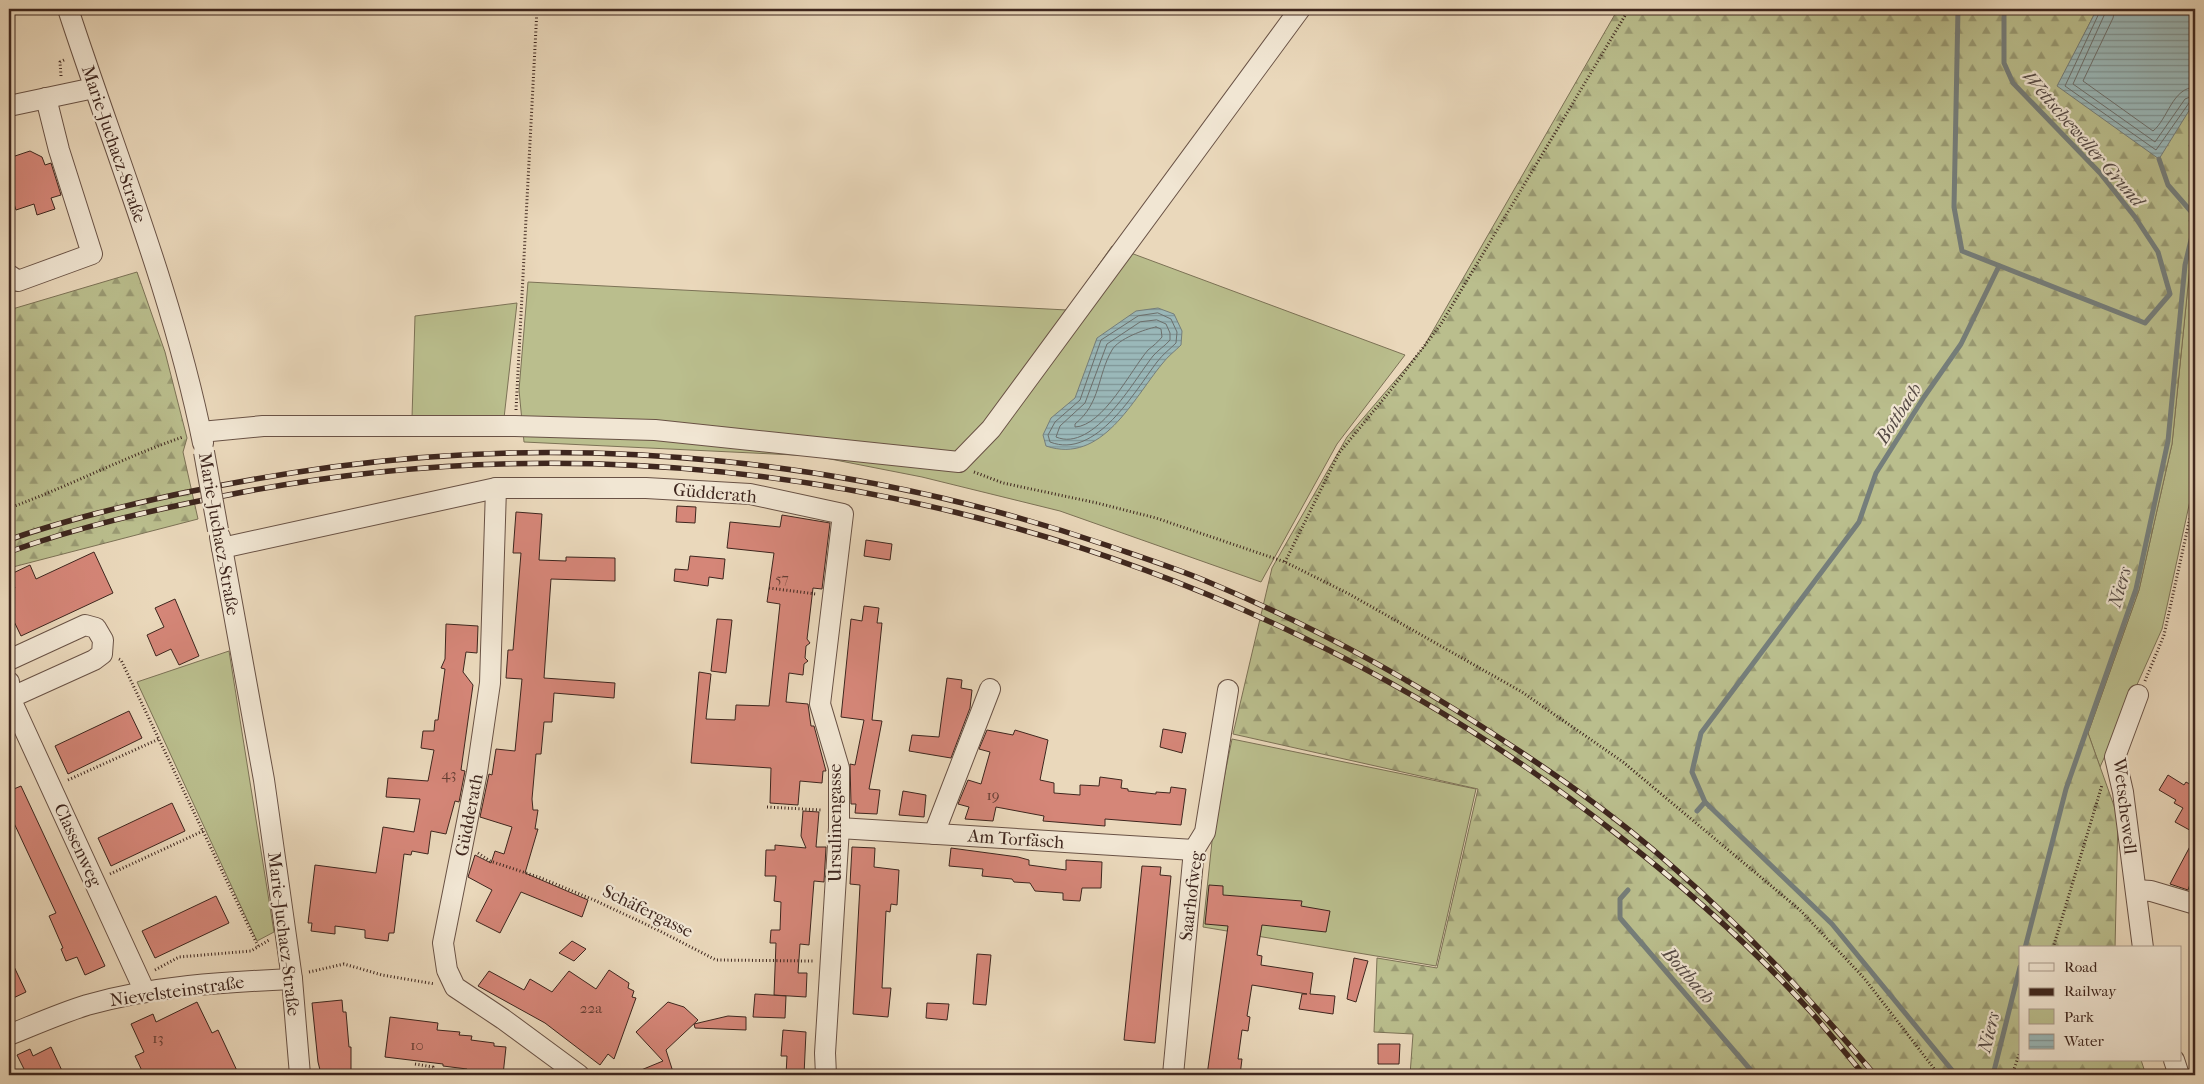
<svg xmlns="http://www.w3.org/2000/svg" width="2204" height="1084" font-family="'IM FELL French Canon',serif">
	<defs>
		<pattern id="forest-firs" width="22" height="20" patternUnits="userSpaceOnUse" patternTransform="scale(1.25)"><rect width="22" height="20" fill="#babe8d"/><path d="M5 1l3.5 6h-7zM16 11l3.5 6h-7z" fill="#999a73"/></pattern>
		<pattern id="water-rules" width="6" height="5" patternUnits="userSpaceOnUse" patternTransform="scale(1.25)"><rect width="6" height="5" fill="#9ab8b9"/><path d="M0 2.5h6" fill="none" stroke="#7f9596"/></pattern>
	</defs>
	<rect width="100%" height="100%" fill="#ead8bb"/>
	<filter id="stains"><feTurbulence type="fractalNoise" baseFrequency=".004" numOctaves="4"/><feColorMatrix values="0 0 0 0 .2 0 0 0 0 .09 0 0 0 0 .02 0 0 0 .5 -.17"/></filter>
	<radialGradient id="worn" r=".72"><stop offset=".6" stop-color="#630" stop-opacity="0"/><stop offset="1" stop-color="#630" stop-opacity=".3"/></radialGradient>
	<g fill="#babe8d" stroke="#7c7256">
		<path d="M2195 245V478L2162 629 2100 767 2088 733 2139 590 2172 444 2190 266Z"/>
		<path d="M1112 246 1405 355 1337 444 1261 582 1060 511 922 477 815 456 524 442 519 390 528 282 1067 310Z"/>
		<path d="M517 303 504 418H412L415 316Z"/>
		<path d="M229 651 274 932 257 941 137 682Z"/>
		<path d="M1232 739 1476 789 1436 966 1203 927 1213 832Z"/>
	</g>
	<g fill="url(#forest-firs)" stroke="#7c7256">
		<path d="M1618 9H2097L2058 86 2194 105 2195 101V245L2190 266 2172 444 2139 590 2088 733 2118 817 2115 948H2020V1060H2141L2146 1075H1410L1413 1034 1374 1032 1377 958 1437 968 1478 789 1233 734 1272 568 1347 437 1423 348Z"/>
		<path d="M137 272 165 352 187 438 183 452 198 519 9 568V310Z"/>
	</g>
	<g fill="url(#water-rules)" stroke="#757e7b">
		<path d="M2097 9H2195V101L2159 159 2057 86Z"/>
		<path d="M1158 308 1174 314 1182 331 1181 345C1175 351 1167 357 1162 364 1133 399 1102 465 1046 446L1043 435 1051 418 1075 398 1097 338 1136 311Z"/>
	</g>
	<g fill="none" stroke-linecap="round" stroke-linejoin="round">
		<g stroke="#6c6f6c" stroke-width="1">
			<path d="M2101 9 2065 86 2156 150 2189 103 2195 101"/>
			<path d="M2107 9 2073 84 2155 142 2185 99 2195 95"/>
			<path d="M2115 9 2113 18 2083 81 2153 131C2168 119 2172 88 2195 87"/>
			<path d="M1158 313 1171 319 1177 332 1176 343C1170 349 1162 355 1157 362 1135 391 1096 460 1050 442L1048 435 1055 422 1080 400 1101 340 1138 316Z"/>
			<path d="M1157 320 1166 324 1170 333V340C1165 346 1158 350 1153 356 1134 380 1094 453 1056 437L1060 426 1085 403 1107 344 1140 322Z"/>
			<path d="M1156 327 1161 329 1162 337C1158 342 1153 346 1148 350 1131 370 1103 426 1075 427V424C1101 403 1097 376 1112 350 1118 339 1145 329 1156 327Z"/>
		</g>
		<g stroke="#757e7b" stroke-width="5">
			<path d="M1958 9 1954 207 1962 251 2145 323 2170 294 2158 252 2135 217 2100 173 2013 83 2004 63V9"/>
			<path d="M2159 159 2168 185 2195 216"/>
			<path d="M1705 802 1832 924 1956 1075"/>
			<path d="M1697 811 1705 802 1692 772 1701 733 1859 522 1876 473 1924 397 1961 344 1999 266"/>
			<path d="M1628 890 1620 899V918L1755 1075"/>
			<path d="M2025 948 2066 789 2136 589 2168 441 2185 265 2195 223"/>
			<path d="M1993 1075 2020 967"/>
		</g>
	</g>
	<g fill="#d58678" stroke="#3e261e">
		<path d="M30 151 42 157 45 165 51 163 61 195 51 198 55 209 37 215 34 204 16 210 9 188V158Z"/>
		<path d="M677 506 696 507 695 523 676 522Z"/>
		<path d="M516 512 542 514 539 560 566 561V557L615 558V581L551 579 544 678 615 683 614 698 554 693 552 722H544L541 754H536L532 799 533 810H538L535 829H538L525 873 588 900 582 917 521 892 500 933 476 921 492 890 468 877 475 855 491 863 495 851 504 854 512 827 480 817 489 774 492 775 496 749 515 751 522 679 506 678 508 650H513L521 553H513Z"/>
		<path d="M782 515 830 523 822 589 813 588 807 639 810 643 806 646 805 658 808 661 804 664 803 675 789 673 786 702 808 704 811 726H814L826 771H823L822 783 800 781 798 805 770 803 771 768 691 763 699 672 711 674 706 719 735 720 736 705 769 706 780 604 767 602 774 553 727 548 730 522 780 527Z"/>
		<path d="M866 540 892 544 890 560 864 556Z"/>
		<path d="M94 552 113 593 21 636 9 611V592L15 588 9 575 30 565 36 579Z"/>
		<path d="M690 556 725 559 723 579 709 577 708 586 674 581 675 569 688 570Z"/>
		<path d="M175 599 199 656 179 665 171 649 156 656 147 635 164 627 155 608Z"/>
		<path d="M864 606 879 608 877 623H882L872 720 882 721 869 789 880 790 877 814 855 813 856 804H851L850 764 855 765 864 720 841 717 851 619 862 621Z"/>
		<path d="M717 619 732 620 726 673 711 671Z"/>
		<path d="M446 624 478 626 477 653 466 652 463 672 473 685 461 770 465 771 459 802 455 801 446 834 431 831 428 854 412 851 411 855 404 854 394 933H389L388 941 365 938V930L335 926V934L311 931 312 923H308L315 865 376 873 383 827 414 832 420 799 386 797 388 778 428 781 434 750 421 748 423 731H434L435 720H438L445 669 441 668 445 659Z"/>
		<path d="M947 678 962 680 961 688 972 690 970 708 951 758 909 751 912 735 939 737Z"/>
		<path d="M129 711 142 738 68 774 55 746Z"/>
		<path d="M1163 729 1186 733 1182 753 1160 747Z"/>
		<path d="M987 730 1013 735 1015 730 1048 740 1040 780 1054 783V793L1080 795V785L1099 786 1100 777 1122 780 1121 788 1128 789V791L1156 794V792L1170 793 1171 787 1186 789 1181 825 1105 819V826L1043 821 1044 816 996 807 993 821 965 819 969 807 958 804 968 780 981 784 990 752 979 749Z"/>
		<path d="M2168 775 2184 785 2186 782 2195 787V833L2175 822 2183 808 2174 803 2176 800 2159 790Z"/>
		<path d="M21 786 105 966 85 975 77 957 66 961 61 949 63 948 49 916 56 913 13 821 9 822V791Z"/>
		<path d="M903 791 926 795 924 817 899 815Z"/>
		<path d="M172 803 185 831 111 866 98 838Z"/>
		<path d="M803 811 819 812 816 847H826L824 882 814 881 809 945 800 944 798 973H807L806 997 774 995 776 943H770L771 930H780L781 902 774 901 776 876H765L766 850H775V845L806 848 801 836Z"/>
		<path d="M2195 837V887L2190 884 2188 890 2170 884Z"/>
		<path d="M852 847 875 848 874 867 899 870 897 905 891 904 890 912 886 911 882 988H891L888 1017 853 1014 860 885 850 884Z"/>
		<path d="M951 848 1018 857 1029 860V865L1066 870V860L1102 862 1101 888H1082L1080 901 1063 900V893L1035 891 1030 883 1014 882 1012 879 982 876 983 869 949 866Z"/>
		<path d="M1142 866 1161 867 1160 875 1171 876 1155 1043 1124 1040Z"/>
		<path d="M1209 885 1223 886V895L1302 901 1301 906 1330 911 1326 932 1262 925 1257 955 1262 956 1261 965 1313 973 1310 994 1335 996 1333 1014 1299 1009 1302 994H1307L1252 985 1247 1016 1250 1017 1248 1031 1242 1030 1238 1059H1242L1240 1075H1207L1228 926 1205 924Z"/>
		<path d="M216 896 229 923 155 958 142 931Z"/>
		<path d="M572 941 586 949 574 961 559 953Z"/>
		<path d="M977 954 991 955 986 1005 973 1004Z"/>
		<path d="M9 956 26 992 9 1000Z"/>
		<path d="M1354 958 1368 961 1356 1002 1347 999Z"/>
		<path d="M609 970 629 983 628 988 634 991 632 997 636 998 614 1059 608 1054 600 1065 545 1023 478 986 489 971 524 990 530 979 552 992 569 971 596 989Z"/>
		<path d="M755 994 786 996 785 1018 753 1017Z"/>
		<path d="M342 1000 343 1012H346L349 1047H351V1075H323L321 1074 318 1062 312 1003Z"/>
		<path d="M197 1002 212 1033 218 1030 239 1075H144L135 1056 144 1052 131 1024 153 1014 156 1022Z"/>
		<path d="M668 1002 684 1007 698 1020 666 1050 674 1075H629L663 1061 636 1032Z"/>
		<path d="M927 1003 949 1004 947 1020 926 1018Z"/>
		<path d="M728 1016 746 1017V1030L695 1028 694 1024Z"/>
		<path d="M390 1017 438 1023 437 1030 460 1032 459 1035 472 1036 471 1040 494 1043V1046L506 1047 503 1075 466 1073 467 1069 443 1066V1064L385 1057Z"/>
		<path d="M783 1030 806 1032 804 1075H786L787 1056H781Z"/>
		<path d="M1378 1044H1400L1399 1064H1378Z"/>
		<path d="M51 1047 64 1075H27L17 1055 30 1049 33 1056Z"/>
	</g>
	<g fill="none" stroke-linecap="round" stroke-linejoin="round">
		<g stroke="#695245" stroke-width="22">
			<g id="minor">
				<path d="M68 9C115 153 173 294 203 443"/>
				<path d="M9 106 94 88"/>
				<path d="M9 275 18 281 92 254 59 150 46 98"/>
				<path d="M201 432 263 426H515L655 430 959 462 991 429 1300 9"/>
				<path d="M496 488 490 683 477 772 443 943 447 970 455 987 503 1019 579 1075"/>
				<path d="M220 537 264 780 292 979 300 1075"/>
				<path d="M222 548 496 488H646L750 494 843 514 820 704 839 768V828L825 1053 826 1075"/>
				<path d="M9 660 85 625 96 628 103 640 102 654 94 660 10 698"/>
				<path d="M9 682 10 698 145 992"/>
				<path d="M2138 695 2115 757 2123 792 2143 948"/>
				<path d="M839 828 1194 850"/>
				<path d="M934 834 990 689"/>
				<path d="M2136 890 2151 891 2195 904"/>
				<path d="M9 1035C34 1025 61 1013 87 1005 154 986 223 982 292 979"/>
				<path d="M2174 1060 2179 1075"/>
				<path d="M1173 1075 1194 850 1205 832 1228 690"/>
			</g>
		</g>
		<g stroke="#3e261e" stroke-width="3" stroke-dasharray="1 2.5" stroke-linecap="butt">
			<path d="M61 76 60 62 66 59"/>
			<path d="M516 410 537 9"/>
			<path d="M974 472 1003 483 1097 503 1156 518 1285 562 1349 594 1522 692 1623 762 1800 910 1864 978 1939 1075"/>
			<path d="M9 508C68 487 124 457 183 437"/>
			<path d="M1285 562 1339 453 1390 391 1441 324 1629 9"/>
			<path d="M769 588 816 594"/>
			<path d="M119 659 121 660 258 946"/>
			<path d="M2145 681 2164 635 2195 495"/>
			<path d="M68 780 159 739"/>
			<path d="M767 807 821 810"/>
			<path d="M478 853 490 861 541 878 594 900 656 929 716 960 813 961"/>
			<path d="M110 874 203 831"/>
			<path d="M2053 948 2102 785"/>
			<path d="M155 970 179 957 251 951 269 940"/>
			<path d="M309 972 344 964 382 975 435 984"/>
			<path d="M415 1064 433 1067 432 1075"/>
			<path d="M2012 1075 2020 1052"/>
		</g>
		<use href="#minor" stroke="#f1e6d3" stroke-width="20"/>
		<g stroke="#3e261e" stroke-width="5.5">
			<g id="rail">
				<path d="M9 540C38 529 68 521 98 513 175 493 253 478 332 467 592 432 861 461 1109 546 1141 557 1175 568 1206 581 1302 621 1394 670 1481 726 1548 769 1614 814 1673 867 1746 931 1813 1001 1875 1075"/>
				<path d="M9 552C80 526 154 510 228 495 712 398 1227 527 1614 832 1683 886 1752 946 1811 1012 1829 1032 1846 1054 1864 1075"/>
			</g>
		</g>
		<use href="#rail" stroke="#f1e6d3" stroke-width="4" stroke-dasharray="11" stroke-linecap="butt"/>
		<g stroke="#695245" stroke-width="22" stroke-linecap="butt">
			<path id="minor-bridge" d="M204 452 218 530"/>
		</g>
		<use href="#minor-bridge" stroke="#f1e6d3" stroke-width="20"/>
	</g>
	<g text-anchor="middle" stroke-width="4.5" stroke-linejoin="round" paint-order="stroke">
		<g font-size="15" fill="#643e34">
			<text x="782" y="583">57</text>
			<text x="449" y="779">43</text>
			<text x="993" y="800">19</text>
			<text x="591" y="1013">22a</text>
			<text x="158" y="1043">13</text>
			<text x="417" y="1050">10</text>
		</g>
		<g font-size="18" fill="#3e261e" stroke="#f1e6d3">
			<text transform="translate(114 144) rotate(71)" y="6">Marie-Juchacz-Straße</text>
			<text transform="translate(715 493) rotate(5)" y="6">Güdderath</text>
			<text transform="translate(219 534) rotate(80)" y="6">Marie-Juchacz-Straße</text>
			<text transform="translate(2125 806) rotate(83)" y="6">Wetschewell</text>
			<text transform="translate(469 815) rotate(-79)" y="6">Güdderath</text>
			<text transform="translate(835 823) rotate(-90)" y="6">Ursulinengasse</text>
			<text transform="translate(1016 839) rotate(4)" y="6">Am Torfäsch</text>
			<text transform="translate(78 845) rotate(65)" y="6">Classenweg</text>
			<text transform="translate(1191 896) rotate(-83)" y="6">Saarhofweg</text>
			<text transform="translate(648 911) rotate(26)" y="6">Schäfergasse</text>
			<text transform="translate(284 934) rotate(83)" y="6">Marie-Juchacz-Straße</text>
			<text transform="translate(177 991) rotate(-8)" y="6">Nievelsteinstraße</text>
		</g>
		<g font-size="19" font-style="italic" fill="#554a45" stroke="#f1e6d3">
			<text transform="translate(2084 138) rotate(49)" y="7">Wettscheweller Grund</text>
			<text transform="translate(1898 413) rotate(-57)" y="7">Bottbach</text>
			<text transform="translate(2119 587) rotate(-74)" y="7">Niers</text>
			<text transform="translate(1689 975) rotate(49)" y="7">Bottbach</text>
			<text transform="translate(1988 1032) rotate(-76)" y="7">Niers</text>
		</g>
	</g>
	<rect width="2204" height="1084" fill="none" stroke="#ead8bb" stroke-width="30"/>
	<rect x="10" y="10" width="2184" height="1064" fill="none" stroke="#3e261e" stroke-width="2.5"/>
	<rect x="15" y="15" width="2174" height="1054" fill="none" stroke="#3e261e"/>
	<rect x="2019" y="946" width="162" height="115" fill="#f1e6d3" stroke="#a9998b"/>
	<rect x="2029" y="963" width="25" height="8" fill="#f1e6d3" stroke="#a9998b"/>
	<text x="2064" y="972" font-size="15" fill="#3e261e">Road</text>
	<rect x="2029" y="988" width="25" height="8" fill="#3e261e" stroke="#a9998b"/>
	<text x="2064" y="996" font-size="15" fill="#3e261e">Railway</text>
	<rect x="2029" y="1009" width="25" height="15" fill="#babe8d" stroke="#a9998b"/>
	<text x="2064" y="1022" font-size="15" fill="#3e261e">Park</text>
	<rect x="2029" y="1034" width="25" height="15" fill="url(#water-rules)" stroke="#a9998b"/>
	<text x="2064" y="1046" font-size="15" fill="#3e261e">Water</text>
	<rect width="100%" height="100%" filter="url(#stains)"/>
	<rect width="100%" height="100%" fill="url(#worn)"/>
</svg>
